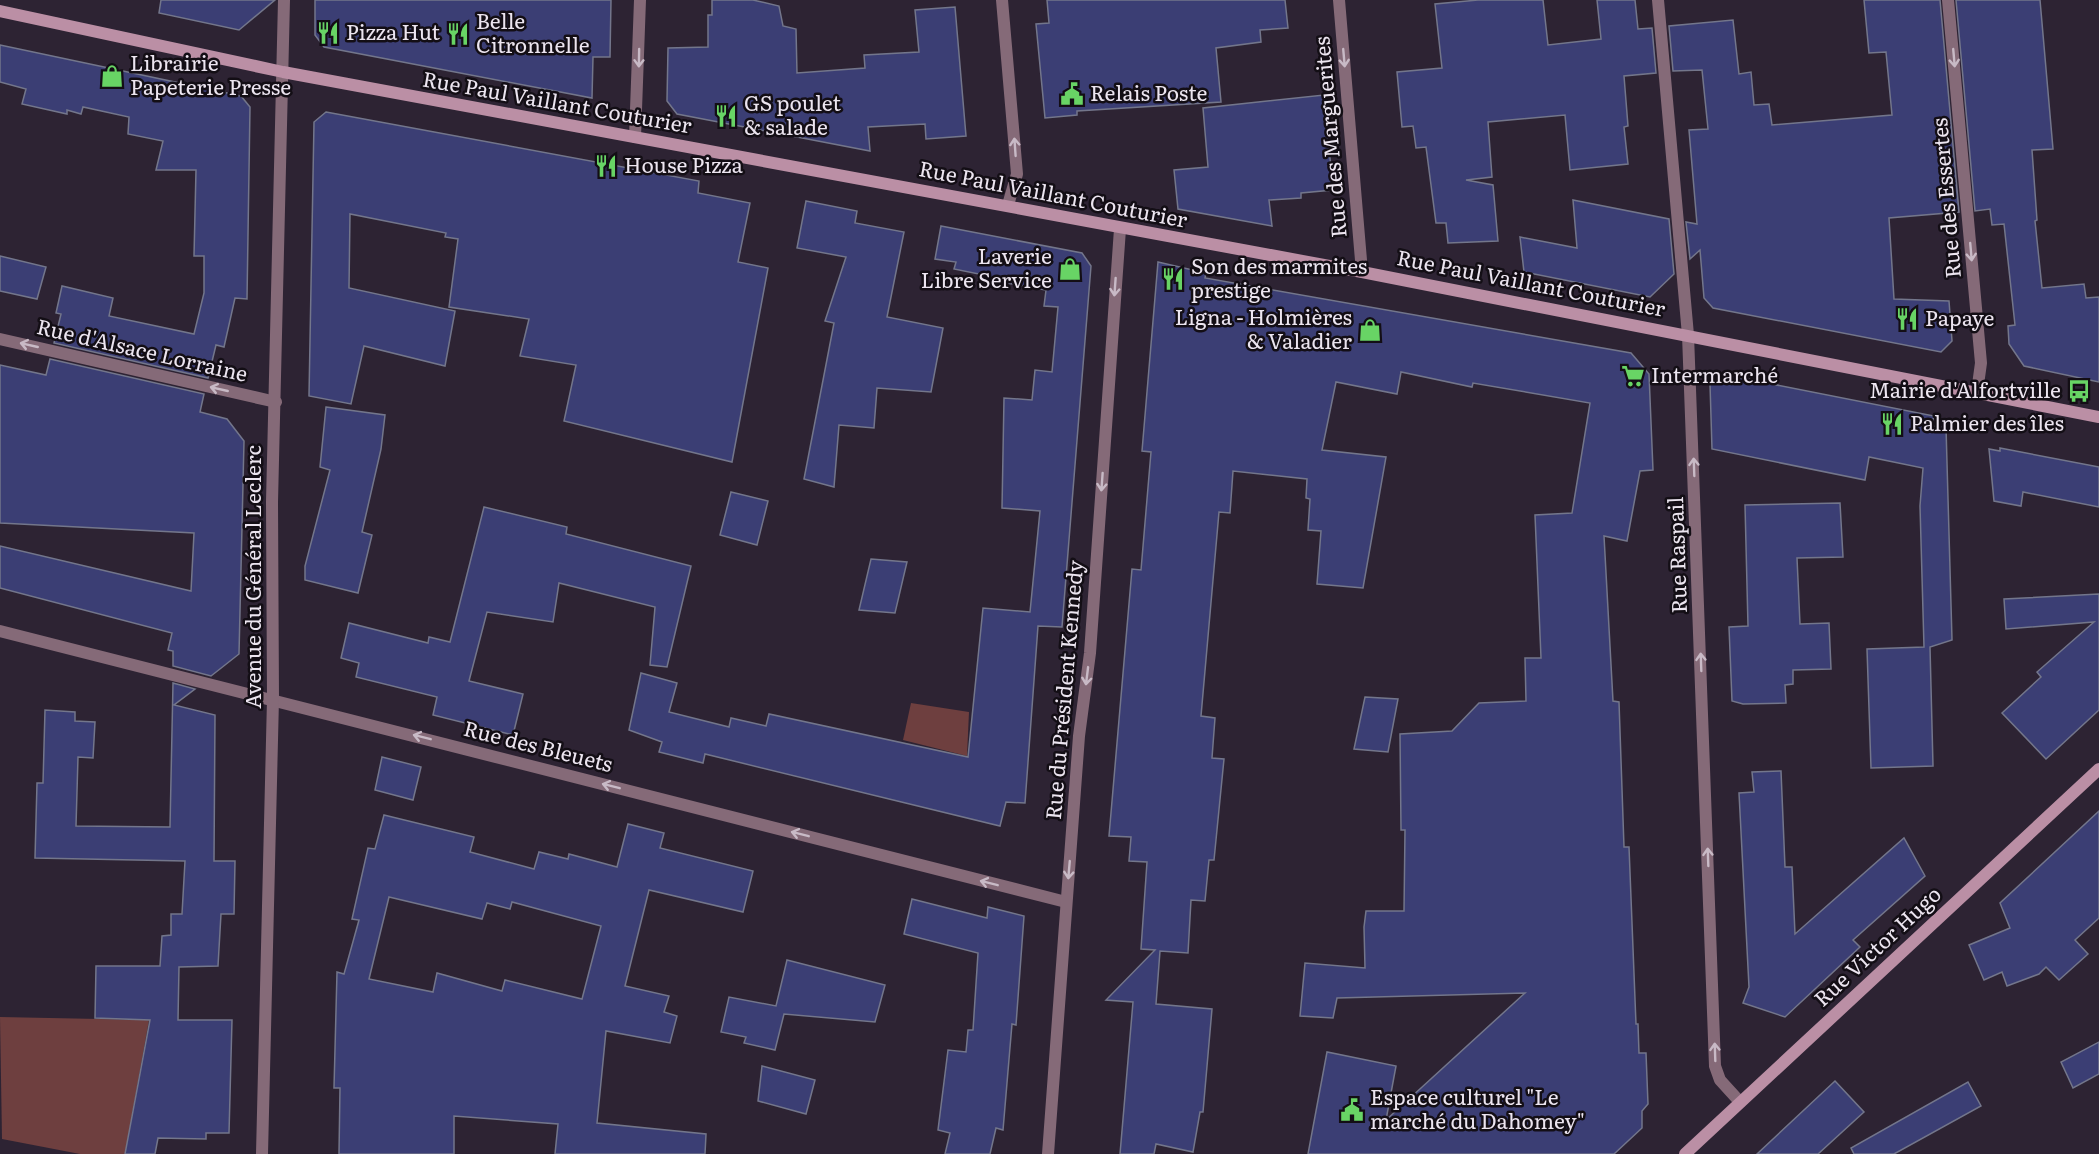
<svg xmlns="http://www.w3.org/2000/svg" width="2099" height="1154" font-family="Literata,serif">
	<rect width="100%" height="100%" fill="#2d2333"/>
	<g fill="#6e3f3f">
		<path d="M911 703 969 712 967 756 903 740Z"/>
		<path d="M0 1017 149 1020 125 1154H80L2 1139Z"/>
	</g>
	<g fill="#3b3e74" stroke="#73768b" stroke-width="1.5" fill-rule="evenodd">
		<path d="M161 0H275L239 30 159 13Z"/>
		<path d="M315 0H611L610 57H593L592 98 324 47 315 35Z"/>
		<path d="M712 0H753L779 6 783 26 796 29 797 73 865 68 864 55 919 52 915 10 955 7 966 136 926 139 925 124 868 127 870 151 677 114 667 101 668 48 708 47V15H712Z"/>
		<path d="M1047 0H1285L1288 28 1260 30 1261 42 1216 48 1221 102 1077 111V115L1045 118 1036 24 1049 23Z"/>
		<path d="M1478 0H1543L1548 45 1601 39 1597 0H1635L1638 29 1652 28 1656 73 1624 76 1628 126 1624 127 1628 164 1570 170 1565 115 1488 122 1492 177 1466 180 1493 185 1498 241 1448 243 1446 223H1436L1426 147 1416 148 1413 126 1402 127 1397 72 1442 68 1435 4Z"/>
		<path d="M1864 0H1940L1959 212 1889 218 1894 299 1949 301 1952 341 1941 352 1713 308 1704 298 1700 250 1690 259 1686 222 1697 224 1689 130 1708 129 1702 70 1673 71 1669 26 1733 20 1739 74 1751 72 1754 105 1769 104 1772 125 1892 115 1886 52 1869 53Z"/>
		<path d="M1956 0H2040L2053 149 2032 150 2037 220 2035 221 2042 288 2084 284 2086 298 2099 297V382L2024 366 2009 344 2008 326 2015 325 2004 224 1992 225 1990 209 1975 211Z"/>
		<path d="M0 45 241 96 250 107 247 299 235 298 224 347 216 345 208 378 54 343 61 314 56 313 62 286 113 298 109 316 194 334 204 293V256H194L196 170H156L163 141 128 134 129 117 83 107 81 114 67 110V114L22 104 26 89 0 82Z"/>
		<path d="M1324 95 1333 190 1301 193V198L1269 200 1272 226 1178 209 1174 170 1208 167 1203 108Z"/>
		<path d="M326 112 699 181 698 193 750 203 738 262 768 268 732 462 564 421 576 365 520 356 529 319 449 307 458 239 445 237 446 233 350 214 349 288 455 311 445 366 364 346 351 404 309 396 314 122Z"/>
		<path d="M1573 200 1669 219 1674 274 1650 297 1524 272 1520 237 1577 248Z"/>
		<path d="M806 201 857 211 855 223 904 232 887 317 943 328 931 392 877 388 874 428 839 425 834 487 804 479 834 323 825 321 846 257 797 248Z"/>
		<path d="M941 226 1082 253 1091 266 1062 627 1038 626 1025 803 1006 802 1000 826 705 754 703 763 659 752 662 742 629 730 641 673 677 683 669 712 729 727 731 718 766 726 769 714 968 757 983 608 1030 612 1040 511 1002 508 1004 398 1032 400 1035 370 1052 372 1058 307 1044 306 1046 290 978 278 979 274 954 269 956 262 935 259Z"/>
		<path d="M0 256 46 267 37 299 0 291Z"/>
		<path d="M1158 262 1206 273 1205 278 1631 353 1649 374 1653 470 1640 471 1627 541 1604 536 1613 701 1619 702 1624 847H1629L1636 1024H1638L1639 1053H1646L1648 1104 1642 1111V1128L1614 1154H1308L1327 1052 1396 1066 1386 1120 1525 993 1337 998 1333 1018 1300 1016 1305 963 1365 968 1364 927 1366 911H1404L1405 830H1401L1400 734 1452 731 1479 703 1526 701 1525 658H1541L1535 515 1572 513 1590 403 1473 383 1472 387 1401 372 1397 394 1336 382 1322 450 1386 457 1363 588 1317 584 1321 531 1308 530 1310 499 1306 498 1307 479 1233 471 1230 513 1219 512 1201 716 1215 718 1212 758 1224 759 1214 860H1209L1205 901 1191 900 1188 953 1160 951 1156 1004 1212 1009 1203 1112H1200L1193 1152 1156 1144 1154 1154H1120L1133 1002 1106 1000 1155 950 1141 949 1147 862 1129 861 1131 837 1109 836 1132 569 1141 570 1151 452 1142 451Z"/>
		<path d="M50 359 204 394 200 412 227 419 244 441 239 654 211 676 173 666V651L168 650 172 633 0 588V546L191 591 194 533 0 523V365L46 375Z"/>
		<path d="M1721 374 1934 416 1931 426 1946 427 1952 640 1930 647 1933 766 1871 768 1867 649 1924 647 1920 506 1923 468 1869 457 1865 480 1712 449 1710 384Z"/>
		<path d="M326 407 385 415 381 449 362 532 372 535 358 593 305 580V566L330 470 320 467Z"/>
		<path d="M2000 448 2099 467V507L2023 492 2021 506 1994 501 1989 449 2000 451Z"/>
		<path d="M731 492 768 501 757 545 720 535Z"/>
		<path d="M1840 503 1843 557 1797 558 1800 624 1829 623 1831 669 1793 670V684L1785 685 1786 703 1743 704 1732 701 1729 627 1748 626 1745 505Z"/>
		<path d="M484 507 567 527 566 534 691 566 667 667 650 665 655 607 559 583 553 622 487 612 469 681 523 694 513 735 433 715 437 697 356 677 359 663 341 658 349 623 428 643 429 637 450 642Z"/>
		<path d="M871 559 907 562 895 613 859 610Z"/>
		<path d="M2099 594V710L2046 759 2002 713 2041 677 2037 672 2094 622 2006 629 2004 599Z"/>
		<path d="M173 683 195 689 174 705 215 715 214 861H235L234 914H221L218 966 179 967 178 1020H232L229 1133H206V1139L158 1138 155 1154H125L150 1020 95 1018 96 966H160L162 936 171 935V914H182L185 861 35 858 37 783H43L45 710 75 712V721L95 722 93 758 78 757 76 826 170 827Z"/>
		<path d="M1365 697 1398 699 1388 752 1354 749Z"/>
		<path d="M382 757 421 767 413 800 375 790Z"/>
		<path d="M1781 771 1785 867H1792L1795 934 1904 838 1925 876 1853 940 1860 947 1785 1017 1743 1003 1749 987 1739 793 1754 792 1752 772Z"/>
		<path d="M2099 811V918L2075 940 2088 954 2059 980 2046 967 2039 974 2007 986 2002 972 1984 980 1969 945 2010 928 2000 903Z"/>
		<path d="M384 815 474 837 470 852 534 869 539 852 568 859 569 854 617 867 628 824 664 833 660 848 753 871 743 912 649 890 625 986 669 996 664 1012 677 1016 670 1043 606 1031 597 1123 706 1134 705 1154H555L558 1124 454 1116V1154H339L340 1088H334L337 972 344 974 359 920 352 919 368 848 375 849ZM389 897 482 919 487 903 510 909 512 902 601 926 582 999 505 980 502 991 437 973 433 992 369 979Z"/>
		<path d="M912 899 987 918 988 907 1024 916 1016 1025 1012 1024 1003 1130 996 1128 990 1154H945L950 1133 938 1130 948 1050 966 1052 968 1030H973L978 953 904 934Z"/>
		<path d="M787 960 885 985 875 1022 784 1014 775 1050 744 1043 746 1037 721 1032 729 997 776 1006Z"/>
		<path d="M2099 1042V1074L2073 1088 2061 1062Z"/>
		<path d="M762 1066 815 1080 806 1114 758 1101Z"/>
		<path d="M1835 1081 1864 1112 1818 1154H1757Z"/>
		<path d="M1968 1082 1981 1106 1894 1154H1854L1851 1148Z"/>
	</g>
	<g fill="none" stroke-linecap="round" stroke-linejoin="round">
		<g stroke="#856a78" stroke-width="12">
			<path d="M1002 0 1017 174 1008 205"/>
			<path d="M1339 0 1362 272"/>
			<path d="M1658 0 1688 335 1715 1066 1720 1080 1740 1102"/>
			<path d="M1948 0 1981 363 1977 392"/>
			<path d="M635 137 640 0"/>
			<path d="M0 339 276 402"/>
			<path d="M0 631 1066 902"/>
			<path d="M262 1154 273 699 272 502 284 0"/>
			<path d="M1048 1154 1079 736 1090 653 1120 229"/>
		</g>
		<g stroke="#bb8fa5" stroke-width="12">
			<path d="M0 11 283 72 1362 272 2099 417"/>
			<path d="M1685 1154 2099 769"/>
		</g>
	</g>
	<defs><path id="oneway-shaft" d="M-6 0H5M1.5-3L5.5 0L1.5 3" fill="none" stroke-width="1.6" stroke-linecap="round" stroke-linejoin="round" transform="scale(1.5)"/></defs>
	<g stroke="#c8bac6">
		<use href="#oneway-shaft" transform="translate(639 58) rotate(91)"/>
		<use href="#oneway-shaft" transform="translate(1344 58) rotate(85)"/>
		<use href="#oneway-shaft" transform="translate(1954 58) rotate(85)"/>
		<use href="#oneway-shaft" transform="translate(1015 147) rotate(-94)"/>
		<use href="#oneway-shaft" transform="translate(1971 252) rotate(85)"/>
		<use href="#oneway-shaft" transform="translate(1115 287) rotate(94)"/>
		<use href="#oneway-shaft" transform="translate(29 345) rotate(-167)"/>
		<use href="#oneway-shaft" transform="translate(219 389) rotate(-167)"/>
		<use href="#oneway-shaft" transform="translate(1694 467) rotate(-92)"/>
		<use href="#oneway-shaft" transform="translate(1102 482) rotate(94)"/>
		<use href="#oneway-shaft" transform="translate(1701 662) rotate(-92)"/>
		<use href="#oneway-shaft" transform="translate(1087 676) rotate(97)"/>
		<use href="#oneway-shaft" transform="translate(422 737) rotate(-166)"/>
		<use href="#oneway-shaft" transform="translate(611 786) rotate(-166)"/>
		<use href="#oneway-shaft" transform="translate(800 834) rotate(-166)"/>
		<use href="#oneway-shaft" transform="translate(1708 857) rotate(-92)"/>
		<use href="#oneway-shaft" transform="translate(1069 870) rotate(95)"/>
		<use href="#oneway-shaft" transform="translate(989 883) rotate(-166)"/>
		<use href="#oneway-shaft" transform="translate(1715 1052) rotate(-92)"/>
	</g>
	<defs>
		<g id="restaurant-bare" transform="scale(1.8)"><path d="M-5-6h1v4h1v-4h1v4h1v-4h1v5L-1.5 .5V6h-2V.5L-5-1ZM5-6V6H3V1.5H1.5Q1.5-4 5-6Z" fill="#68d465" stroke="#130e15" stroke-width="2.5" paint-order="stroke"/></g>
		<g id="shop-bare" transform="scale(1.8)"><path d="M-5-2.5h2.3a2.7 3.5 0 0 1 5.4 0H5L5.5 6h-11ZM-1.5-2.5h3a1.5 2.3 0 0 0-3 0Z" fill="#68d465" stroke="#130e15" stroke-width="2.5" paint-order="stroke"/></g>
		<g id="civic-bare" transform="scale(1.8)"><path d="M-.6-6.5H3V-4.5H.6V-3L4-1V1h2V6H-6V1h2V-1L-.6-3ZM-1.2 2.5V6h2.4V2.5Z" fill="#68d465" stroke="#130e15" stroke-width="2.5" paint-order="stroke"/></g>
		<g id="supermarket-bare" transform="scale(1.8)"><path d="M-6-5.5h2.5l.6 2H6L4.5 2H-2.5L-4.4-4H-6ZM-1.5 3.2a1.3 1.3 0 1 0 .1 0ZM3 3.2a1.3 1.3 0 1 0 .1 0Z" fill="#68d465" stroke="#130e15" stroke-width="2.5" paint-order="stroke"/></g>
		<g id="bus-bare" transform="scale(1.8)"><path d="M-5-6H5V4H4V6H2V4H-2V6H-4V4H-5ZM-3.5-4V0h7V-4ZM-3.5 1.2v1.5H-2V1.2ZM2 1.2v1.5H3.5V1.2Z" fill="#68d465" stroke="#130e15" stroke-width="2.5" paint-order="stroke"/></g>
	</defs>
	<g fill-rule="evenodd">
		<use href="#restaurant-bare" x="328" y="33"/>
		<use href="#restaurant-bare" x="458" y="34"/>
		<use href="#shop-bare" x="112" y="76"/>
		<use href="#civic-bare" x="1072" y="94"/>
		<use href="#restaurant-bare" x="726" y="116"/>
		<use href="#restaurant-bare" x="606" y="166"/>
		<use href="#shop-bare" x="1070" y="269"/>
		<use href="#restaurant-bare" x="1173" y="279"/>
		<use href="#restaurant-bare" x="1907" y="319"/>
		<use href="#shop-bare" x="1370" y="330"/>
		<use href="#supermarket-bare" x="1633" y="376"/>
		<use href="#bus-bare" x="2079" y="391"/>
		<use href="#restaurant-bare" x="1892" y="424"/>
		<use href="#civic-bare" x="1352" y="1110"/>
	</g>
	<g text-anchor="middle" stroke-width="5" stroke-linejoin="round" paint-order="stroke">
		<g font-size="21" fill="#ece5f0" stroke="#130e15" text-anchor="start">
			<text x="476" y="29">Belle<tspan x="476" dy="24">Citronnelle</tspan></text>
			<text x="346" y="40">Pizza Hut</text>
			<text x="130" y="71">Librairie<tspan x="130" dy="24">Papeterie Presse</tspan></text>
			<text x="1090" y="101">Relais Poste</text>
			<text x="744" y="111">GS poulet<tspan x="744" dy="24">&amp; salade</tspan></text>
			<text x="624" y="173">House Pizza</text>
			<text x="1052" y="264" text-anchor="end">Laverie<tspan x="1052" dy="24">Libre Service</tspan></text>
			<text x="1191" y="274">Son des marmites<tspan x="1191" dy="24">prestige</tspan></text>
			<text x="1352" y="325" text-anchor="end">Ligna - Holmières<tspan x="1352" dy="24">&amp; Valadier</tspan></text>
			<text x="1925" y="326">Papaye</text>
			<text x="1651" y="383">Intermarché</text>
			<text x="2061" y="398" text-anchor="end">Mairie d'Alfortville</text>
			<text x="1910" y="431">Palmier des îles</text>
			<text x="1370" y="1105">Espace culturel "Le<tspan x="1370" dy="24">marché du Dahomey"</tspan></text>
		</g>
		<g font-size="21" fill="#ece5f0" stroke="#130e15">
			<text transform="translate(557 103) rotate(10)" y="7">Rue Paul Vaillant Couturier</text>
			<text transform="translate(1331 137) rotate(-95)" y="7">Rue des Marguerites</text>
			<text transform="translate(1053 195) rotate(11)" y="7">Rue Paul Vaillant Couturier</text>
			<text transform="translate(1947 198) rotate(-95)" y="7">Rue des Essertes</text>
			<text transform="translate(1531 284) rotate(11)" y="7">Rue Paul Vaillant Couturier</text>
			<text transform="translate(142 351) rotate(13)" y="7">Rue d'Alsace Lorraine</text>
			<text transform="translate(1678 555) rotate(-92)" y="7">Rue Raspail</text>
			<text transform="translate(254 577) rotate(-90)" y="7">Avenue du Général Leclerc</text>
			<text transform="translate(1065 690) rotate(-85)" y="7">Rue du Président Kennedy</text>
			<text transform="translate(538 747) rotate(14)" y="7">Rue des Bleuets</text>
			<text transform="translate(1878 947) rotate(-43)" y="7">Rue Victor Hugo</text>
		</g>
	</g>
</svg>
